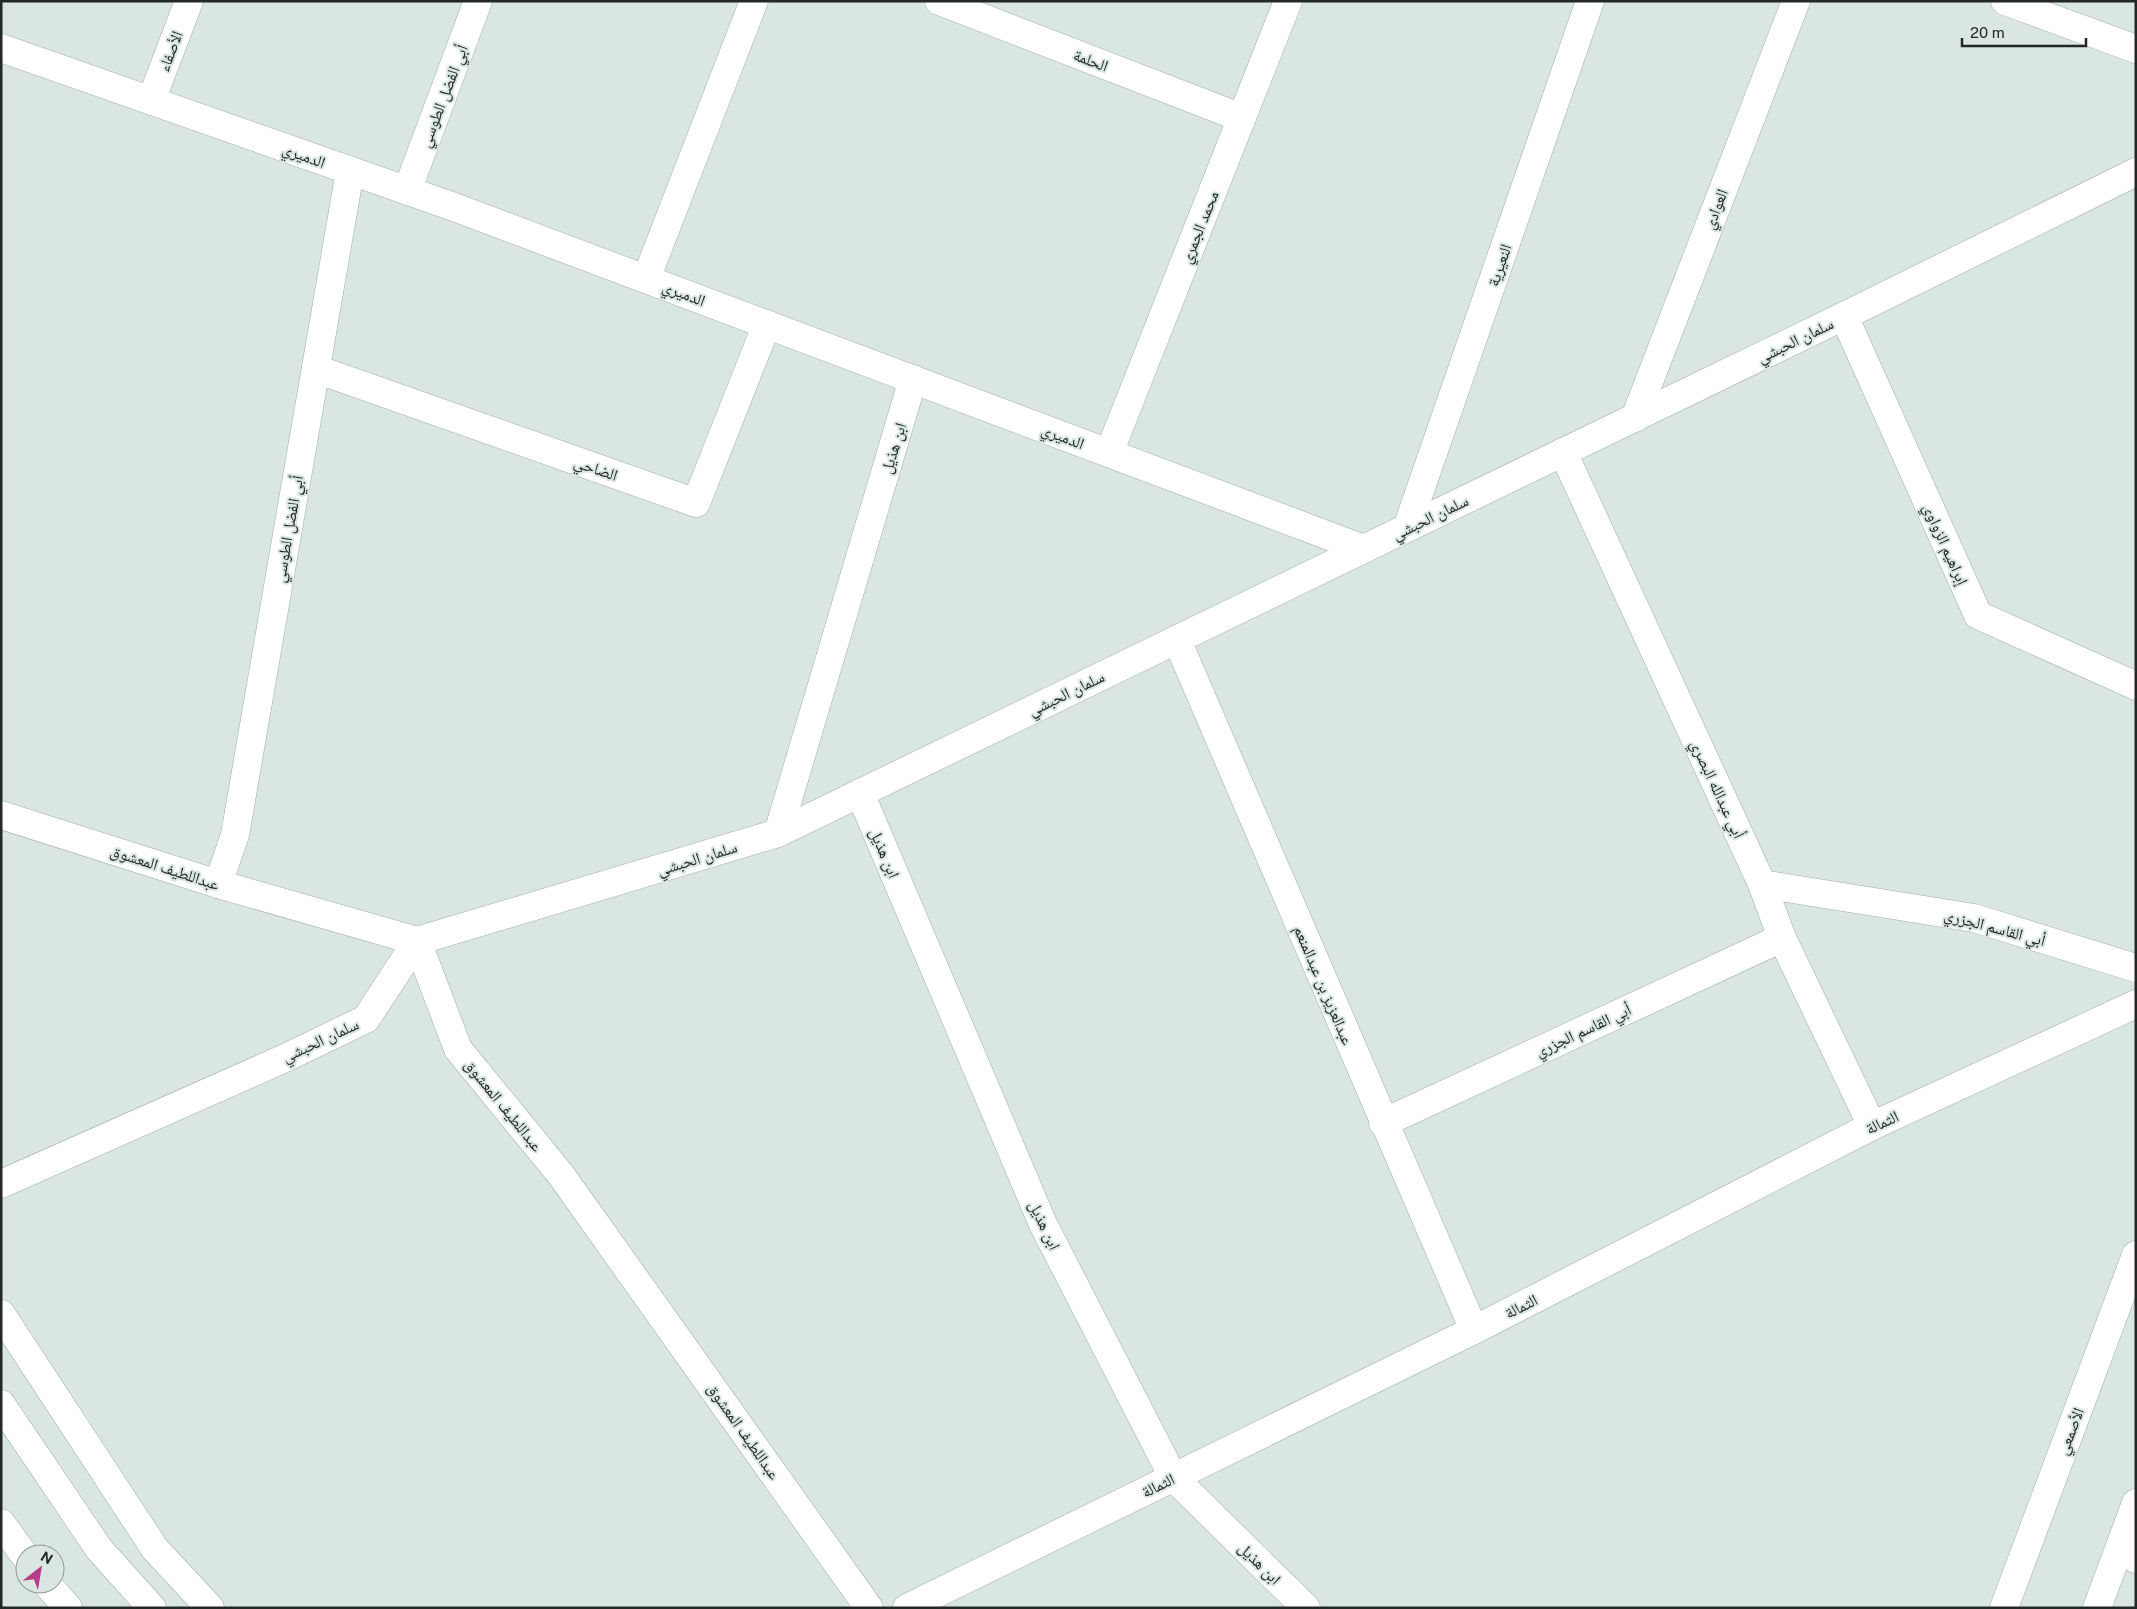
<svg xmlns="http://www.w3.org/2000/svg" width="2137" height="1609" font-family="'Public Sans','Noto Naskh Arabic',sans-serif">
	<rect width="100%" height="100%" fill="#d9e6e1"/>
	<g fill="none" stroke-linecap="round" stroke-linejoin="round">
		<g stroke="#a0ada8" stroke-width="29">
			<g id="street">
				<path d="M939 1 1242 118"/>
				<path d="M1 48 454 207 1364 549"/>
				<path d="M151 101 189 1"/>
				<path d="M407 191 478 1"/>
				<path d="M646 279 754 1"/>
				<path d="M1844 316 1978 615 2136 686"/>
				<path d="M316 369 696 503 767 324"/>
				<path d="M1635 418 1796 1"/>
				<path d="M1563 452 1762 884 1782 938 1872 1126"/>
				<path d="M1109 453 1288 1"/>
				<path d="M1407 528 1590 1"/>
				<path d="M1177 640 1474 1330"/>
				<path d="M860 793 1043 1224 1173 1477 1306 1608"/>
				<path d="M1 815 218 884 417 941 458 1049 561 1175 869 1608"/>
				<path d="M778 833 913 379"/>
				<path d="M218 884 235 835 350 171"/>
				<path d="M1762 884 1974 918 2136 968"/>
				<path d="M1383 1123 1782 938"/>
				<path d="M1 1184 283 1059 366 1019 417 941 778 833 1844 316 2136 172"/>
				<path d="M2125 1533 2136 1559"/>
				<path d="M907 1608 1474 1330 1872 1126 2136 1004"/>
			</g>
		</g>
		<g stroke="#a0ada8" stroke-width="29">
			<g id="secondary">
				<path d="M2005 1 2136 49"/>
				<path d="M1 1314 155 1549 210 1608"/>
				<path d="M2004 1608 2136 1255"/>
				<path d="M2097 1608 2136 1503"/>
			</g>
		</g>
		<g stroke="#a0ada8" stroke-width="29">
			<g id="highway">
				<path d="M1 1404 99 1549 152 1608"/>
				<path d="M1 1523 25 1556"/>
				<path d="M47 1584 68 1608"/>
			</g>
		</g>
		<use href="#street" stroke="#fff" stroke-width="28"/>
		<use href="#secondary" stroke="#fff" stroke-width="28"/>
		<use href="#highway" stroke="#fff" stroke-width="28"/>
	</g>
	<g text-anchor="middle" stroke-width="4" stroke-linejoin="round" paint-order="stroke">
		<g font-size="16" fill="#232826" stroke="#d9e6e1">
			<text transform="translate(170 51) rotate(-69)" y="6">الأصفاء</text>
			<text transform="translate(1091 60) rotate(21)" y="6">الحلمة</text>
			<text transform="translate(443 96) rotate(-69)" y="6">أبي الفضل الطوسي</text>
			<text transform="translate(304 155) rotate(20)" y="6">الدميري</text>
			<text transform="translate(1715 209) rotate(-69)" y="6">العوادي</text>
			<text transform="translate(1199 227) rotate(-68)" y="6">محمد الجمري</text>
			<text transform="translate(1499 265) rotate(-71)" y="6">النعيرية</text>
			<text transform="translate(684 293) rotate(21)" y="6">الدميري</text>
			<text transform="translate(1795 340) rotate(-26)" y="6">سلمان الحبشي</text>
			<text transform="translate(1063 436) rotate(21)" y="6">الدميري</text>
			<text transform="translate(893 448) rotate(-73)" y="6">ابن هذيل</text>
			<text transform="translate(596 468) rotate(19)" y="6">الضاحي</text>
			<text transform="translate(1430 517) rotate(-26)" y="6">سلمان الحبشي</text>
			<text transform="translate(288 529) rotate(-80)" y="6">أبي الفضل الطوسي</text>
			<text transform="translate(1946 544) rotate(66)" y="6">إبراهيم الزواوي</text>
			<text transform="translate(1066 693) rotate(-26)" y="6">سلمان الحبشي</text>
			<text transform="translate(1718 789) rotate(65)" y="6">أبي عبدالله البصري</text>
			<text transform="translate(885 853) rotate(67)" y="6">ابن هذيل</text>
			<text transform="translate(697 858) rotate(-17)" y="6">سلمان الحبشي</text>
			<text transform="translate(165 867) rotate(18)" y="6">عبداللطيف المعشوق</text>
			<text transform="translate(1995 927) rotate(15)" y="6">أبي القاسم الجزري</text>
			<text transform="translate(1324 985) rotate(67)" y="6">عبدالعزيز بن عبدالمنعم</text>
			<text transform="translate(1583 1030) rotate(-25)" y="6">أبي القاسم الجزري</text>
			<text transform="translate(320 1040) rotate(-25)" y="6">سلمان الحبشي</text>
			<text transform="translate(504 1105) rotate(51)" y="6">عبداللطيف المعشوق</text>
			<text transform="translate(1882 1122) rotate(-25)" y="6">الثمالة</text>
			<text transform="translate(1045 1225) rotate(65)" y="6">ابن هذيل</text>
			<text transform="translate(1521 1306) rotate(-27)" y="6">الثمالة</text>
			<text transform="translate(744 1431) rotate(55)" y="6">عبداللطيف المعشوق</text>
			<text transform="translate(2070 1431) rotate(-69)" y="6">الأصمعي</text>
			<text transform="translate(1158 1485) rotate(-26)" y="6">الثمالة</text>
			<text transform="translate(1260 1563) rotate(45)" y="6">ابن هذيل</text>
		</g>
	</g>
	<rect width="2137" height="1609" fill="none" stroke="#232826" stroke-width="5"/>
	<g transform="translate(40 1569) rotate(31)"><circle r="24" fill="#d9e6e1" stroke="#909a96"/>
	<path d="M0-4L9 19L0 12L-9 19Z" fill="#b73b8b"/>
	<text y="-8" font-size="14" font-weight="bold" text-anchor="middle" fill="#232826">N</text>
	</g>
	<path d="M1962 38v8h124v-8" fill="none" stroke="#232826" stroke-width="2.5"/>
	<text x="1970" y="38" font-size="15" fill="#232826" stroke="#d9e6e1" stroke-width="4" paint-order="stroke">20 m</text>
</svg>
